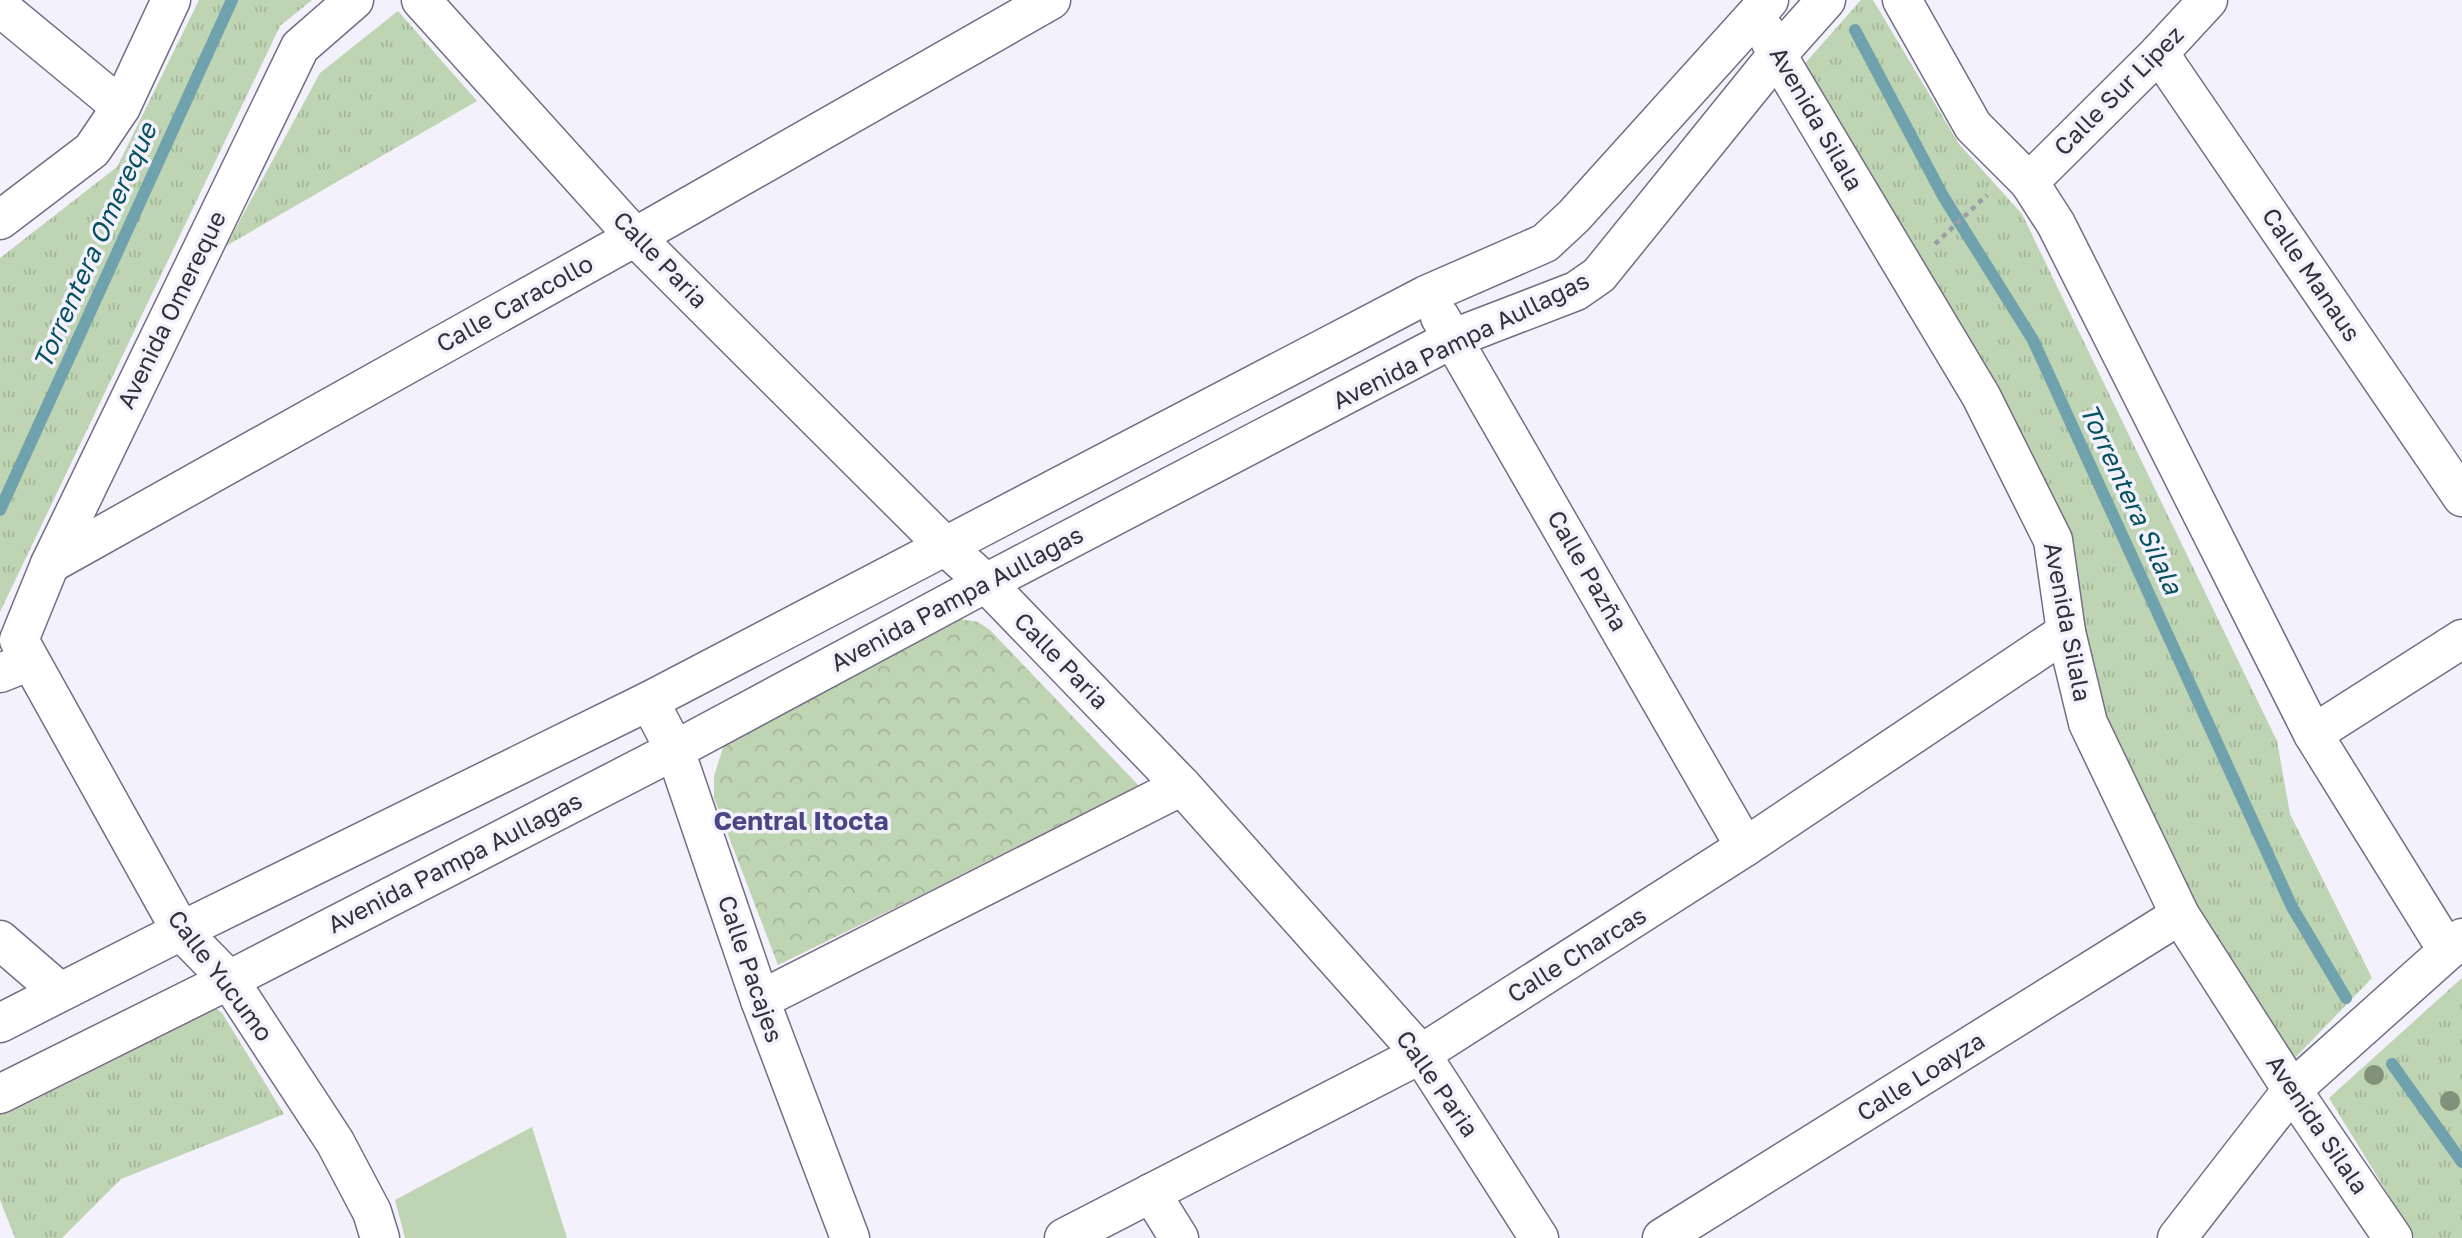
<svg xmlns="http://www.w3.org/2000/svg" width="2462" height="1238" font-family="'Golos Text',sans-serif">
	<defs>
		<pattern id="grass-tufts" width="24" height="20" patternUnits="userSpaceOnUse" patternTransform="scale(1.75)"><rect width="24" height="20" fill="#bed4b2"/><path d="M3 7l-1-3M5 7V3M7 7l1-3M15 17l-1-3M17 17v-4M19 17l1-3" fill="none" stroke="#a4b69a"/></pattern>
		<pattern id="park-crowns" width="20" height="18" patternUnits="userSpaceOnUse" patternTransform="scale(1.75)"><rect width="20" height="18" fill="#bed4b2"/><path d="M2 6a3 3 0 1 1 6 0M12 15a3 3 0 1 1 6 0" fill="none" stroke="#a4b69a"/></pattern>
	</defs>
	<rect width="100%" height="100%" fill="#f2f1fc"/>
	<g fill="url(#grass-tufts)">
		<path d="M199 0H312L280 26 0 612V258L117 167Z"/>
		<path d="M1861 0H1873L1959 144 2022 214 2277 741 2290 814 2372 978 2293 1060 2196 908 2104 717 2065 540 1800 69Z"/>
		<path d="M398 11 477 101 226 246 320 73Z"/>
		<path d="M2462 978V1238H2415L2329 1098Z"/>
		<path d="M211 1004 222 1013 284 1114 121 1179 62 1238H15L0 1200V1112Z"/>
	</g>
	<path fill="url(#park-crowns)" d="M960 619 978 622 990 630 1141 788 778 965 714 798V776L724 745 947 623Z"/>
	<path fill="#bed4b2" d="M532 1127 567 1238H405L395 1200Z"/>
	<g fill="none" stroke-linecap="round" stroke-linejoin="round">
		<g stroke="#70a2ad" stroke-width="12">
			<path d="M1855 30 1943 196 2033 340 2292 907 2346 998"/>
			<path d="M0 510 232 0"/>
			<path d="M2392 1064 2462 1162"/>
		</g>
		<g stroke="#716e85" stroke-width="41">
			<g id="minor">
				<path d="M354 0 300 47 50 564 19 640 181 931 229 980 335 1142 372 1212 380 1238"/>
				<path d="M421 0 635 237 944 545 986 583 1182 786 1421 1054 1539 1238"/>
				<path d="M1902 0 1973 126 2029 182 2056 224 2313 734 2447 950"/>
				<path d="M0 7 121 107"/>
				<path d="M1766 32 1777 55 1981 396 2053 540 2066 632 2088 723 2180 915 2292 1090 2393 1238"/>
				<path d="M2159 53 2462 497"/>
				<path d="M2029 182 2159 53 2208 0"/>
				<path d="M0 220 92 150 121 107 171 0"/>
				<path d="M1440 317 1745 847"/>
				<path d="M50 564 635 237 1051 0"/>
				<path d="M0 673 30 661"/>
				<path d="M649 701 675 750 760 1000 850 1238"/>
				<path d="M2313 734 2462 639"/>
				<path d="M0 940 60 992"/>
				<path d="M760 1000 1182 786"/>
				<path d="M0 1023 181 931 649 701 1426 295 1545 243 1574 216 1769 0"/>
				<path d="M0 1094 229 980 675 750 986 583 1454 338 1576 291 1599 275 1777 55 1826 0"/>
				<path d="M1151 1193 1179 1238"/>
				<path d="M1064 1238 1421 1054 1745 847 2066 632"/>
				<path d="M1662 1238 2180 915"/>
				<path d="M2177 1238 2292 1090 2462 938"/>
			</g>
		</g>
		<path stroke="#9d9ca6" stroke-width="4.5" stroke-dasharray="5 5" stroke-linecap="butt" d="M1935 244 1987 195"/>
		<use href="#minor" stroke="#fff" stroke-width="38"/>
	</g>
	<g fill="#819179">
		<circle cx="2374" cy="1075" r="10"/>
		<circle cx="2450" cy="1101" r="10"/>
	</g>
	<g text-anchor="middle" stroke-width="7" stroke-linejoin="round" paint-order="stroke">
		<g font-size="24" fill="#33323c" stroke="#f2f1fc">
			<text transform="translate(2119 91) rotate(-45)" y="8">Calle Sur Lipez</text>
			<text transform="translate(1816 119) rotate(60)" y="8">Avenida Silala</text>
			<text transform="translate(660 260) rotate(46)" y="8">Calle Paria</text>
			<text transform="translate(2311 275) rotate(56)" y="8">Calle Manaus</text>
			<text transform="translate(515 304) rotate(-29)" y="8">Calle Caracollo</text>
			<text transform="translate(172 310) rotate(-64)" y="8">Avenida Omereque</text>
			<text transform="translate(1461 341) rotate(-26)" y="8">Avenida Pampa Aullagas</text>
			<text transform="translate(1587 571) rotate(60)" y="8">Calle Pazña</text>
			<text transform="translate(957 599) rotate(-28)" y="8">Avenida Pampa Aullagas</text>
			<text transform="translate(2067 622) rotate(79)" y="8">Avenida Silala</text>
			<text transform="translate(1061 661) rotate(46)" y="8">Calle Paria</text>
			<text transform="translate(455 863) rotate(-27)" y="8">Avenida Pampa Aullagas</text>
			<text transform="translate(1577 955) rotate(-32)" y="8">Calle Charcas</text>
			<text transform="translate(750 969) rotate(71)" y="8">Calle Pacajes</text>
			<text transform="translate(220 976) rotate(53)" y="8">Calle Yucumo</text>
			<text transform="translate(1921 1077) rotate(-32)" y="8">Calle Loayza</text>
			<text transform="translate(1437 1084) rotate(55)" y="8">Calle Paria</text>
			<text transform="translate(2317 1125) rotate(56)" y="8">Avenida Silala</text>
		</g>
		<g font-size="26" font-style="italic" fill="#05515e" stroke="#f2f1fc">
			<text transform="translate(95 246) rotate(-66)" y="9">Torrentera Omereque</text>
			<text transform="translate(2131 499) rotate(65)" y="9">Torrentera Silala</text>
		</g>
		<g font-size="26" font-weight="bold" fill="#4a4684" stroke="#f2f1fc">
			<text x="801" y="830">Central Itocta</text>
		</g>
	</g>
</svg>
